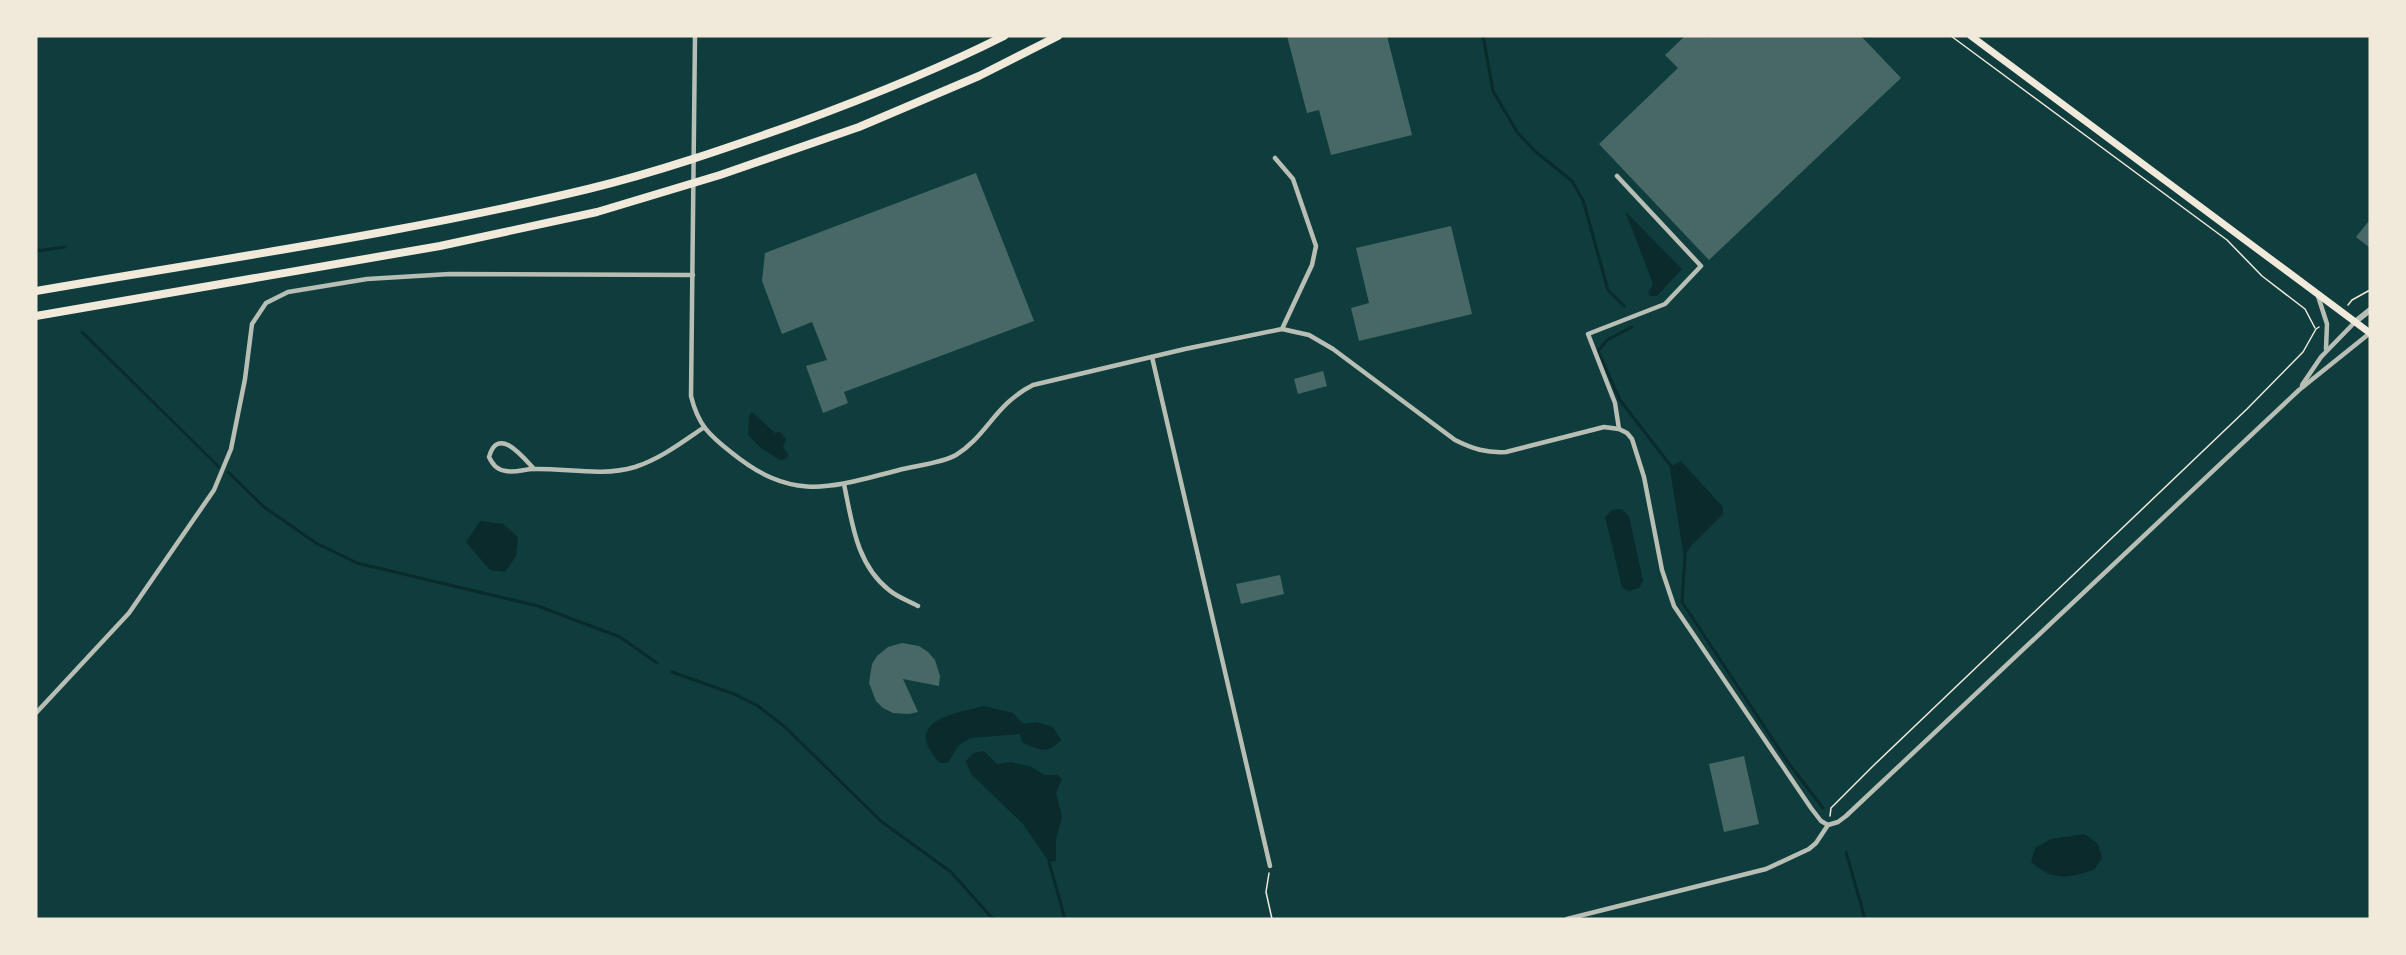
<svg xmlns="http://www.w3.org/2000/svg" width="2406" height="955" font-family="'Golos Text',sans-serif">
	<rect width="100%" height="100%" fill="#0f3d3e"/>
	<g fill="#0a2a2b">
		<path d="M1625 211 1682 269 1657 296H1650L1648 293 1653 284Z"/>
		<path d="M752 412 775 433 780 432 786 439 783 447 788 454 787 459 780 460 761 448 748 435 749 416Z"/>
		<path d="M1681 461 1723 507V514L1691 546 1685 555 1671 466Z"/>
		<path d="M1621 509 1629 516 1643 581 1639 588 1628 591 1622 587 1605 517 1612 510Z"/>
		<path d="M480 521 503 524 518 537 516 556 505 572 490 570 466 542Z"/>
		<path d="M984 706 1013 713 1023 724 1036 722 1053 727 1061 740C1048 755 1038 750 1022 742L1020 734 970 738 958 746 948 763H940C901 722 951 714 984 706Z"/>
		<path d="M984 751 997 764 1011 762 1032 767 1044 775H1057L1062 779 1056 793 1062 817 1056 839V861L1049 862 1023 824 971 774 966 761 973 753Z"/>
		<path d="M2085 834 2098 844 2102 858 2094 870C2067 878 2054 882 2031 862L2035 848 2051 839Z"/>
	</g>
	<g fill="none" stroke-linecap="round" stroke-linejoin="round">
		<g stroke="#0a2a2b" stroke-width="3">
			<path d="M1483 36 1493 91 1517 132 1536 152 1572 181 1583 200 1608 290 1624 306"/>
			<path d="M36 251 65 247"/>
			<path d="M1632 327 1607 340 1598 351 1620 400 1671 466 1685 555 1682 602 1787 761 1823 808"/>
			<path d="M82 332 219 467"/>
			<path d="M228 472 264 507 316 543 357 563 538 606 620 637 657 663"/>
			<path d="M672 672 734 694 758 706 785 727 882 822 951 872 993 919"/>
			<path d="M1846 852 1865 919"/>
			<path d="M1049 862 1065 919"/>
		</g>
	</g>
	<g fill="#486865">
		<path d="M1287 36H1387L1412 135 1331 155 1319 110 1307 113Z"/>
		<path d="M1685 36H1707L1709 38 1711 36H1861L1901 78 1709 260 1599 144 1678 68 1665 55Z"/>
		<path d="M976 173 1034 321 844 392 848 403 823 413 806 366 827 360 812 322 782 334 762 281 765 253Z"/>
		<path d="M2368 222 2370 224V248L2356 237Z"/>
		<path d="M1451 226 1472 314 1359 341 1351 308 1369 303 1356 248Z"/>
		<path d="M1323 371 1327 386 1298 394 1294 379Z"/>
		<path d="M1280 575 1284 594 1241 604 1236 584Z"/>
		<path d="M902 643 919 646 928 652 935 660 940 676 939 686 903 679 918 712 909 714 893 713 883 708 876 701 869 683 872 664 877 656 888 647Z"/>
		<path d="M1744 756 1759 824 1724 832 1709 764Z"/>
	</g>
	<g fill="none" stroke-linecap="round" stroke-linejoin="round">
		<g stroke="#f1e9da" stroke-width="1.5">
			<path d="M1951 36 2227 240 2262 276 2305 309 2315 328"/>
			<path d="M2348 305 2352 300 2370 290"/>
			<path d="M1830 816 1831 808 1873 766 2247 409 2303 352 2316 329 2319 327"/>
			<path d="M1269 873 1266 892 1272 919"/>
		</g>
		<g stroke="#b8beb3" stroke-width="4.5">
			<path d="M695 36 691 396C698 425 709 435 732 453 793 502 829 488 899 470 915 466 942 463 956 455 987 436 995 404 1033 385L1185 349 1282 329 1309 335 1333 349 1455 440C1473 449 1486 453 1506 452L1604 427 1619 429 1627 433 1632 439 1644 477 1662 570 1674 606 1811 808 1821 821 1828 825"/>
			<path d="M1275 158 1293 179 1316 246 1312 265 1282 329"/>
			<path d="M1617 176 1701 266 1665 304 1588 334 1615 403 1619 429"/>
			<path d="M2318 296 2327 324 2326 349"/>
			<path d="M1152 357 1270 866"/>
			<path d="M2302 385 2321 357 2355 322"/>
			<path d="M534 469C523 457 498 425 489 457 493 465 497 470 506 471 515 473 525 469 533 469 567 468 601 477 635 467 660 459 681 443 703 428"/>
			<path d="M844 484C852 522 856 564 889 590 897 597 909 601 918 606"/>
			<path d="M36 713 129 613 214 490 231 449 245 379 252 324 266 303 288 292 367 279 450 274 693 275"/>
			<path d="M1567 919 1766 869 1809 849 1816 843 1828 825 1838 822 1846 816 2299 390 2370 333"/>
		</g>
		<path stroke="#b8beb3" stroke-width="6" d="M2355 322 2370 310"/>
		<path stroke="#f1e9da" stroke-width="7" d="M1971 36 2370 333"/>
		<g stroke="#f1e9da" stroke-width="8">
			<path d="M36 291C220 259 406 233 588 189 658 172 727 148 795 124 866 98 937 70 1004 36"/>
			<path d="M36 316 440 246 597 212 720 175 859 127 979 76 1058 36"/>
		</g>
	</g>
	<rect width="2406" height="955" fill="none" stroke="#f1e9da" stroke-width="75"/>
</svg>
